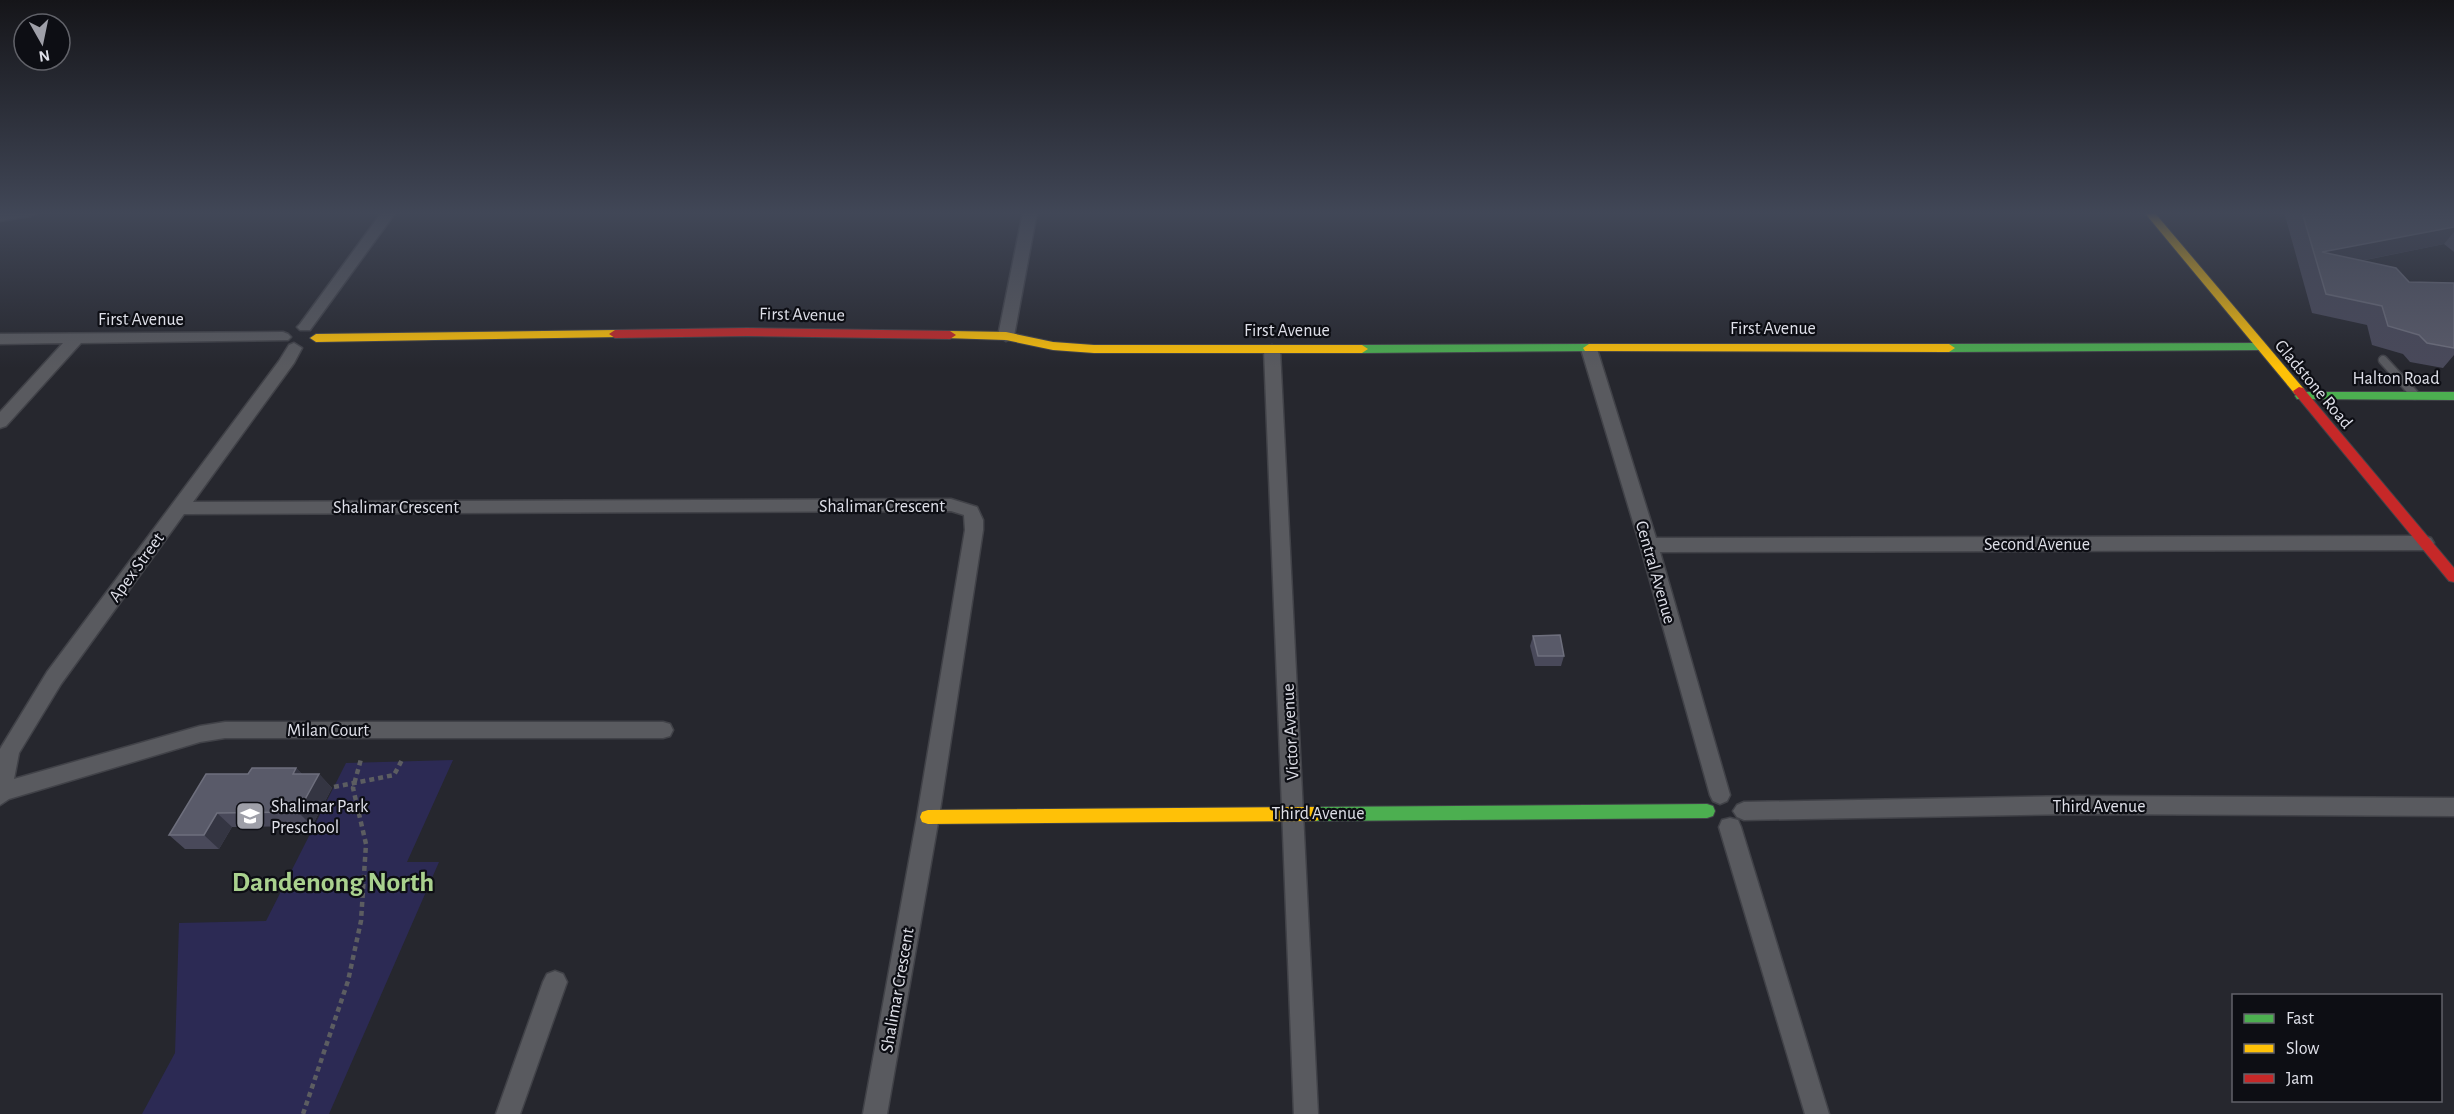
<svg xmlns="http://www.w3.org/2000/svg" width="2454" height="1114" font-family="'Alegreya Sans',sans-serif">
	<rect width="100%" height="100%" fill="#26272e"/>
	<path fill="#2c2a54" d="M453 760 407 862H439L329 1114H142L175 1053 179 923 266 921 346 763Z"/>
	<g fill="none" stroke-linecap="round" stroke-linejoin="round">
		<g stroke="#414248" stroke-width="11">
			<path id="lane" d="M2383 360 2415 395"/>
		</g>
		<g stroke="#414248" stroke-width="3">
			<g id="street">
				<path d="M38 212 31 216 0 221V213Z"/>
				<path d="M382 212H396L310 330H300L297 327 300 324Z"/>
				<path d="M1023 212H1037L1014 336 1006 341 998 336Z"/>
				<path d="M283 332 288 334 291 337 288 340 81 343 6 426 0 428V412L63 343 0 344V334Z"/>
				<path d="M294 343 302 348 294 363 193 502 951 499 977 507 983 520V530L939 817 887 1114H863L917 817 965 530 964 515 951 511 184 514 61 684 19 753 14 779 200 726 225 722H663L670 724 673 730 670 736 663 738H225L200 742 9 799 0 805V749L47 672 279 361 289 345Z"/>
				<path d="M1589 344 1597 349 1656 538 2425 536 2431 538 2434 543 2431 548 2425 550 1660 552 1730 795 1727 801 1720 804 1713 801 1710 795 1640 545 1581 349Z"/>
				<path d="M1272 345 1280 350 1318 1114H1294L1264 350Z"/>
				<path d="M2079 796 2454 798V816L2079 814 1744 820 1737 817 1733 811 1737 805 1744 802Z"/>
				<path d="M1730 818 1738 820 1741 827 1829 1114H1805L1719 827 1722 820Z"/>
				<path d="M555 971 563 974 567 982 520 1114H496L543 982 547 974Z"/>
			</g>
		</g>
		<g stroke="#414248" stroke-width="2">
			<g id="fast">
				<path d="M2259 343 2263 344 2265 347 2263 350 1949 352 1943 348 1949 344Z"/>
				<path d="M1589 344 1595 348 1593 351 1362 353 1356 349 1362 345Z"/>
				<path d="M2301 392H2454V400L2297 399 2295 396 2297 393Z"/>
				<path d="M1707 804 1713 806 1715 811 1713 816 1707 818 1315 821 1309 819 1307 814 1309 809 1315 807Z"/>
			</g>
		</g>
		<g stroke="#414248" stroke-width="2">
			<g id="slow">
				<path d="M2144 212H2154L2303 388 2305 391 2303 394H2295Z"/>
				<path d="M615 330 619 331V337L316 342 310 338 316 334Z"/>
				<path d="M950 331 1006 332 1053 342 1094 345H1362L1368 349 1362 353H1094L1053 350 1006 340 946 338 944 335Z"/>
				<path d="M1589 344H1949L1955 348 1949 352 1585 351 1583 348Z"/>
				<path d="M1315 807 1321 809 1323 814 1321 819 1315 821 928 824 922 822 920 817 922 812 928 810Z"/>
			</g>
		</g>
		<g stroke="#414248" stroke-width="2">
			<g id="jam">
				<path d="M747 328 950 331 956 335 950 339 747 336 615 338 609 334 615 330Z"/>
				<path d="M2299 387 2303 388 2454 568V582L2449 581 2295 394 2293 391Z"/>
			</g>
		</g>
		<g stroke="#5c5d61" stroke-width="4.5" stroke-dasharray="5 4" stroke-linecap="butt">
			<path d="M334 787 394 775 403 758"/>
			<path d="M303 1114 348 981 361 921 366 844 353 788 361 759"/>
		</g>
		<use href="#lane" stroke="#595a5f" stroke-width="8"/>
		<use href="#street" fill="#595a5f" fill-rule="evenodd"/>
		<use href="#fast" fill="#4caf50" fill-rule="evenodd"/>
		<use href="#slow" fill="#ffc107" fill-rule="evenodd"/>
		<use href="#jam" fill="#c62828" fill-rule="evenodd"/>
	</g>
	<g fill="#49495a">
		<path d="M2284 212H2454V252L2444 244 2361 261 2409 282 2454 283V355L2443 368 2410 362 2403 354 2372 345 2367 325 2312 313Z"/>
		<path d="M1533 636 1564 656 1561 666H1535L1530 646Z"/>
		<path d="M296 768 302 774H319L332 788 312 826 232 827 219 849H185L169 835Z"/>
	</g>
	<g fill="#343542">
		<path d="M2454 227V232L2444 244 2319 269 2322 252Z"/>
		<path d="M296 768 309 782 293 774Z"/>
		<path d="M319 774 332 788 312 826 298 812Z"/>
		<path d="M217 813 232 827 219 849 204 835Z"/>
	</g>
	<g fill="#595a69" stroke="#6e6f7d" stroke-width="1.5">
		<path d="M2302 212H2454V227L2322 252 2396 268 2409 282 2454 283V348L2427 343 2419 335 2388 326 2382 306 2326 294Z"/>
		<path d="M1560 635 1564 656H1538L1533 636Z"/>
		<path d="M252 768H296L293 774H319L298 812 217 813 204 835H169L206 774H248Z"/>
	</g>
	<linearGradient id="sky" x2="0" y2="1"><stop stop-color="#151519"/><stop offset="0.58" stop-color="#414757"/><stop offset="1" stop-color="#414757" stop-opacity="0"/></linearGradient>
	<rect width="2454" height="368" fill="url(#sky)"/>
	<defs>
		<g id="school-square" transform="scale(1.5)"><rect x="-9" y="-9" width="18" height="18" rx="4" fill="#9e9fa8" stroke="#0d0e14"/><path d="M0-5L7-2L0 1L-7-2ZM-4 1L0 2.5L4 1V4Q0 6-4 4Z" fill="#fff"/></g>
	</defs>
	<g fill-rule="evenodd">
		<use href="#school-square" x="250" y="816"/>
	</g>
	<g text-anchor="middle" stroke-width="4.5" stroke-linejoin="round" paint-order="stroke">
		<g font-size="18" fill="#dfe0e9" stroke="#0d0e14">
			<text transform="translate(802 314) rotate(1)" y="6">First Avenue</text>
			<text x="141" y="325">First Avenue</text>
			<text x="1773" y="334">First Avenue</text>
			<text x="1287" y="336">First Avenue</text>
			<text x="2396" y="384">Halton Road</text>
			<text transform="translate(2314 384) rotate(50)" y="6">Gladstone Road</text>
			<text x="882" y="512">Shalimar Crescent</text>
			<text x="396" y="513">Shalimar Crescent</text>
			<text x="2037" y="550">Second Avenue</text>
			<text transform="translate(136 567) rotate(-54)" y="6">Apex Street</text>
			<text transform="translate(1656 572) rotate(74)" y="6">Central Avenue</text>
			<text x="328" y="736">Milan Court</text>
			<text transform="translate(1290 732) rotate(-93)" y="6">Victor Avenue</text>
			<text x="2099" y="812">Third Avenue</text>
			<text x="1318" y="819">Third Avenue</text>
			<text transform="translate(897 990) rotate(-80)" y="6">Shalimar Crescent</text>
		</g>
		<g font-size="18" fill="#dfe0e9" stroke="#0d0e14" text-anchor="start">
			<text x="271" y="812">Shalimar Park<tspan x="271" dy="21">Preschool</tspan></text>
		</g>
		<g font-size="28" font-weight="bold" fill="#a9d18e" stroke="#0d0e14">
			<text x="333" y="891">Dandenong North</text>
		</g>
	</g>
	<rect x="2232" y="994" width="210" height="108" fill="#0d0e14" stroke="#616269" stroke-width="1.5"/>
	<rect x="2244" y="1014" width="30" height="9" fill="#4caf50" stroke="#616269" stroke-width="1.5"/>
	<text x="2286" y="1024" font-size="18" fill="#dfe0e9">Fast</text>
	<rect x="2244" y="1044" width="30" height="9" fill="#ffc107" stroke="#616269" stroke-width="1.5"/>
	<text x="2286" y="1054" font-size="18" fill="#dfe0e9">Slow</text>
	<rect x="2244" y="1074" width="30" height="9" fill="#c62828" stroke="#616269" stroke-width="1.5"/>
	<text x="2286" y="1084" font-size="18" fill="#dfe0e9">Jam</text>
	<g transform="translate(42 42) rotate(171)"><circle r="28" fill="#0d0e14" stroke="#616269" stroke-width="1.5"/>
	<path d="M0-4.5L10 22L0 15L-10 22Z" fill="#9e9fa8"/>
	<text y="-9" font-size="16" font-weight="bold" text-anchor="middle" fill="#dfe0e9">N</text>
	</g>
</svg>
